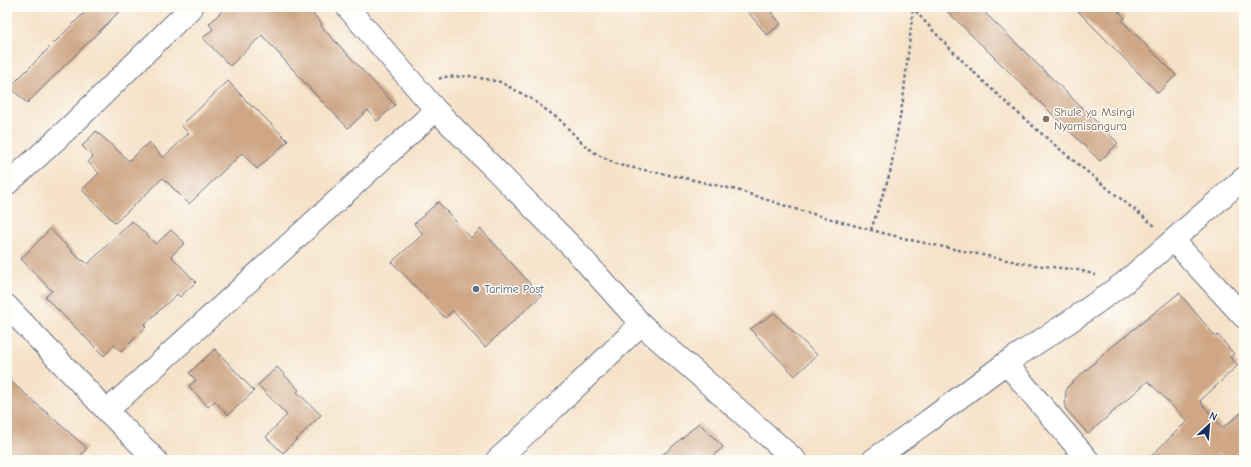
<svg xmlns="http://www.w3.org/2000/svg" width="1251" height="467" font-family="'Comic Neue',sans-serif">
	<rect width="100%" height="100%" fill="#fdfcf7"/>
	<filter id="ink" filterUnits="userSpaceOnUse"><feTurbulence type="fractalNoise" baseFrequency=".025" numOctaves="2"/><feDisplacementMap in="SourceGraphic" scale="8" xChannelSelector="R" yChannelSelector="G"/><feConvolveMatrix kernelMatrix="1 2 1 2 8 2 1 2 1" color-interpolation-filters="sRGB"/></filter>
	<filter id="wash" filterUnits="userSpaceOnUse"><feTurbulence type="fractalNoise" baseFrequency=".012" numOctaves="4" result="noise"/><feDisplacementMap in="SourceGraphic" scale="16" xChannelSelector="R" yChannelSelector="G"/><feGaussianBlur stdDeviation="0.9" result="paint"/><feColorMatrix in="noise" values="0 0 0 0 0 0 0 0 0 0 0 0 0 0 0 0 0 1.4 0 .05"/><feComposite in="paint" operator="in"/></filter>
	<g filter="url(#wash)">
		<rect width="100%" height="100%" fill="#f5e2c8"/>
		<g id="blocks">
			<g fill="#cfa787">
				<path d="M90 7H124L27 103 10 87Z"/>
				<path d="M226 7H307L322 24 321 26 395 105 377 121 368 110 348 128 323 102H322L262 35 230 66 203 38 213 29 209 24Z"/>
				<path d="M744 7H767L781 24 767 35Z"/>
				<path d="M943 7H979L1118 143 1100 161Z"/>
				<path d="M1074 7H1114L1125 18 1122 21 1176 75 1158 93Z"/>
				<path d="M228 81 252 107 253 106 288 141 257 169 242 153 189 204 163 178 115 223 82 190 99 173 88 162 93 157 82 146 96 131 129 161 149 142 163 158 189 133 181 126Z"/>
				<path d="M438 202 471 238 481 229 541 296 485 347 453 311 445 318 392 262 423 234 414 224Z"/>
				<path d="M132 221 156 244 171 230 185 243 171 256 196 282 180 297 177 294 144 325 146 327 121 352 114 345 104 356 45 297 52 291 21 259 50 229 82 261 83 260 88 264Z"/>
				<path d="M1179 293 1216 337 1218 335 1234 354 1230 357 1238 365 1200 401 1222 428 1244 411V460H1225L1219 453 1210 460H1147L1187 421 1148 381 1088 434 1065 408 1066 388 1113 346Z"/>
				<path d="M774 313 817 355 795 376 750 329Z"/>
				<path d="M215 349 254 391 228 415 215 401 208 407 189 386 196 380 189 373Z"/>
				<path d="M277 367 299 390 297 392 321 415 283 453 266 437 287 415 258 385Z"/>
				<path d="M7 378 87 448 77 460H7Z"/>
				<path d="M699 423 723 447 709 460H657Z"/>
			</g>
		</g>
	</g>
	<g filter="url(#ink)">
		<use href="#blocks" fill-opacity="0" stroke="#676e83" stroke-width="1"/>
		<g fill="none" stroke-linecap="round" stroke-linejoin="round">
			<g stroke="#676e83" stroke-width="24">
				<g id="minor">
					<path d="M347 7 436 110 574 249 641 324 795 460"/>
					<path d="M7 184C72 128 131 66 192 7"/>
					<path d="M1173 240 1244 317"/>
					<path d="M7 306 107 411 156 460"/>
					<path d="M1006 363 1088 460"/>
					<path d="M107 411 436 110"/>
					<path d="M497 460 554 408 641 324"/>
					<path d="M873 460 928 421 1006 363 1072 320 1124 283 1244 178"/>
				</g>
			</g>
			<g stroke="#676e83" stroke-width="2.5" stroke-dasharray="3 3" stroke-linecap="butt">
				<path d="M912 7C983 89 1069 158 1155 226"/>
				<path d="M439 79 443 77 470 76 500 82 530 98 560 120 583 144 598 155 619 165 689 179 737 190 795 209 871 230 915 241 1026 264 1079 270 1096 275"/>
				<path d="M871 230 890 173 903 100 913 9"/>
			</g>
			<use href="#minor" stroke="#fff" stroke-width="22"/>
		</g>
	</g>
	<circle fill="#8d6e63" stroke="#fdfcf7" stroke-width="1.5" cx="1046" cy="119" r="4"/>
	<circle fill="#5c6f8a" stroke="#fdfcf7" stroke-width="1.5" cx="476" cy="289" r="4"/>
	<g text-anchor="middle" stroke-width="3" stroke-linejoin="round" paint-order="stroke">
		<g font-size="12" fill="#785e54" stroke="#fdfcf7" text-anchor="start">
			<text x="1054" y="116">Shule ya Msingi<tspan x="1054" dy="14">Nyamisangura</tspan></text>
		</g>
		<g font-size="12" fill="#4e5e75" stroke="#fdfcf7" text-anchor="start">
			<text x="484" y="293">Tarime Post</text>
		</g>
	</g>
	<rect width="1251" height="467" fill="none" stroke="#fdfcf7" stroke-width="24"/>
	<g transform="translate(1209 425) rotate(26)" stroke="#fdfcf7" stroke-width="3" paint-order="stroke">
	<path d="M0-3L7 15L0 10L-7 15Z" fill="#1b2f5e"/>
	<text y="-6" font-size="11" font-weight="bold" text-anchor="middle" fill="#1b2f5e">N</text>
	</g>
</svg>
